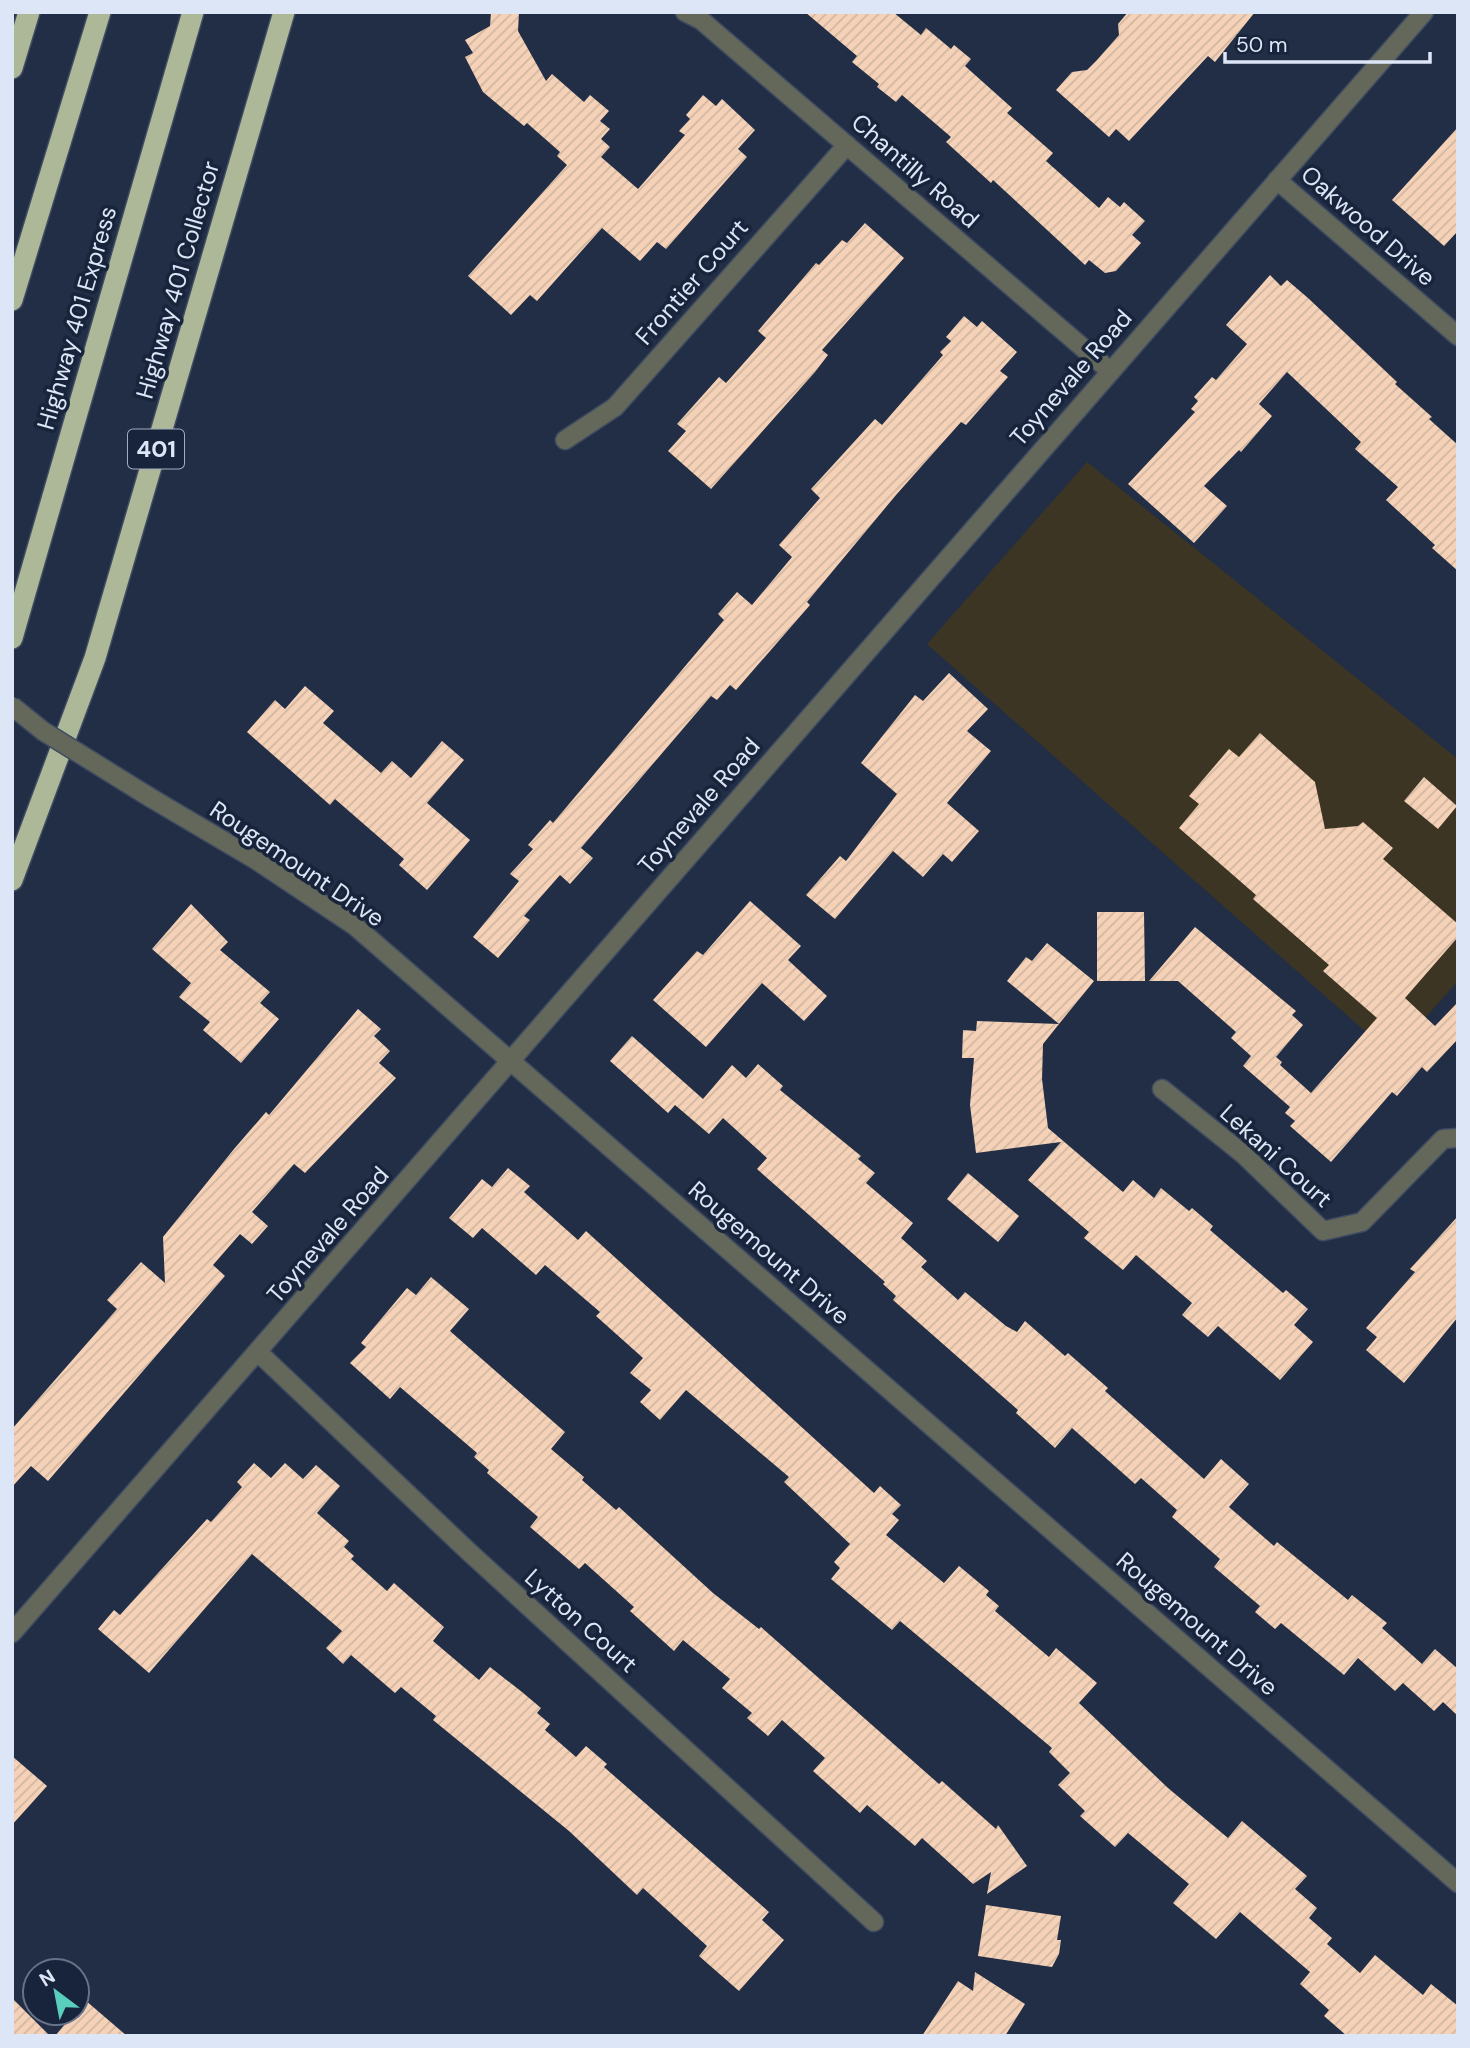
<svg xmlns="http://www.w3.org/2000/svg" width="1470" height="2048" font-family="'DM Sans',sans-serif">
	<defs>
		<pattern id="building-hatch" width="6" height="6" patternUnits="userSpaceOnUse" patternTransform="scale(1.75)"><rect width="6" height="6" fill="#f5d2b7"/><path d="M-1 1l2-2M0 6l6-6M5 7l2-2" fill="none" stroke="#d1b6a1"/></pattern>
	</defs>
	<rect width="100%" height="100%" fill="#212e45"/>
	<path fill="#3d3524" d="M1087 462 1458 759V981L1392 1055 927 644Z"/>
	<g fill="url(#building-hatch)">
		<path d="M491 12H519L518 31 546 81 552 74 584 102 590 95 609 111 600 121 610 129 601 139 610 147 601 157 638 189 685 135 679 131 690 119 686 115 703 95 716 106 722 99 755 130 738 149 747 157 666 249 657 242 640 261 602 228 537 301 530 295 511 315 468 276 567 165 557 156 560 152 527 123 524 126 483 92 465 57 473 53 465 40 490 26Z"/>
		<path d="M805 12H893L921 35 926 28 951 49 954 45 971 59 965 66 1012 108 1007 113 1053 153 1046 161 1099 208 1108 197 1120 207 1124 202 1145 221 1132 235 1141 243 1116 271 1105 273 1089 260 1085 265 993 180 991 183 946 142 951 137 902 95 896 102 877 87 879 84 852 62 857 56Z"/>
		<path d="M1128 12H1255L1215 62 1208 56 1129 141 1116 129 1109 137 1056 90 1072 72 1087 70 1097 60 1119 35 1118 24Z"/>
		<path d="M1458 127V231L1444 246 1392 200Z"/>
		<path d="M865 223 904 258 822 350 828 355 815 372 711 489 668 451 686 431 677 424 719 377 726 383 766 338 758 331 816 263 819 265 842 240 847 243Z"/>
		<path d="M1270 275 1281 286 1287 280 1308 298 1397 382 1395 384 1432 417 1429 419 1458 445V571L1432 548 1435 545 1386 500 1398 487 1355 449 1361 442 1287 372 1259 404 1272 416 1241 452 1239 450 1204 486 1227 506 1194 543 1128 484 1195 412 1191 409 1198 401 1194 397 1212 377 1216 380 1247 344 1226 325Z"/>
		<path d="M964 316 977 327 982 321 1017 352 1000 371 1008 377 966 425 961 422 896 495 807 602 810 605 736 690 730 685 717 700 711 696 581 848 593 858 570 884 560 875 524 916 530 920 498 958 473 937 519 881 510 874 533 849 528 845 550 820 553 823 724 620 718 614 737 592 752 605 792 557 779 545 820 498 811 489 875 419 882 425 943 355 940 352 951 341 946 337Z"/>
		<path d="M949 673 988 709 967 731 991 751 947 803 979 831 952 862 943 854 923 877 893 851 835 919 806 895 840 856 846 861 897 794 861 763 915 695 923 701Z"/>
		<path d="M305 686 334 711 323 723 381 773 392 761 411 778 442 741 464 760 427 803 470 840 427 890 399 865 404 859 335 799 330 805 247 732 275 700 285 709Z"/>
		<path d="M1260 733 1315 782 1325 829 1358 826 1363 822 1393 848 1383 859 1458 924V937L1405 998 1435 1026 1458 1002V1039L1427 1072 1422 1067 1397 1096 1392 1092 1331 1162 1290 1126 1295 1121 1285 1113 1290 1107 1243 1066 1251 1056 1231 1038 1236 1032 1178 981H1149L1195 927 1296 1011 1292 1015 1303 1025 1276 1057 1282 1062 1280 1065 1311 1093 1377 1018 1323 971 1329 965 1253 899 1256 895 1179 828 1199 804 1189 796 1212 769 1229 749 1239 757Z"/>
		<path d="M1424 777 1457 806 1438 829 1404 801Z"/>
		<path d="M750 901 801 946 788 960 827 996 804 1021 762 983 706 1047 653 1000 697 951 703 955Z"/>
		<path d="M191 904 228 942 220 950 270 992 260 1003 279 1019 241 1063 203 1030 210 1022 179 997 191 983 152 949Z"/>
		<path d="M1097 912H1144L1145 981H1097Z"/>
		<path d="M1047 943 1094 981 1059 1024 1007 981 1026 957 1032 961Z"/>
		<path d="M358 1009 381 1029 374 1036 390 1051 379 1063 396 1078 305 1173 294 1164 252 1212 268 1226 252 1244 240 1234 213 1265 225 1276 48 1481 31 1466 12 1487V1429L117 1309 107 1300 141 1262 165 1283 163 1237 234 1149 266 1112 269 1115Z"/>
		<path d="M977 1021 1059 1024 1043 1044 1042 1079 1048 1128 1123 1192 1133 1180 1154 1198 1161 1188 1189 1211 1192 1208 1213 1226 1210 1230 1283 1293 1286 1290 1308 1309 1294 1325 1313 1342 1280 1380 1218 1326 1208 1337 1182 1315 1192 1303 1136 1255 1123 1270 1084 1238 1089 1232 1028 1180 1061 1142 976 1153 970 1105 974 1058H962L963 1030 976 1031Z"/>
		<path d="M632 1036 703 1099 732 1065 746 1078 758 1064 783 1086 780 1090 861 1156 858 1159 875 1173 866 1183 913 1223 901 1238 927 1261 921 1267 958 1300 965 1292 1006 1326 1017 1332 1025 1321 1065 1356 1068 1353 1108 1388 1105 1391 1204 1479 1221 1459 1249 1484 1229 1507 1274 1546 1277 1542 1348 1600 1352 1595 1387 1623 1382 1628 1422 1664 1435 1649 1458 1669V1716L1443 1702 1434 1711 1403 1683 1395 1691 1358 1658 1344 1675 1281 1623 1275 1629 1255 1612 1260 1606 1214 1567 1220 1559 1172 1517 1177 1510 1141 1478 1135 1484 1072 1428 1055 1448 1016 1413 1018 1410 893 1300 896 1296 883 1284 885 1282 757 1169 767 1158 723 1118 709 1134 675 1105 668 1113 610 1061Z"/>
		<path d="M508 1168 530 1186 524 1192 578 1240 586 1231 874 1493 880 1486 901 1505 892 1514 899 1520 886 1535 944 1583 959 1566 989 1591 986 1595 999 1606 995 1611 1049 1657 1056 1648 1097 1683 1079 1703 1168 1788 1228 1838 1242 1821 1307 1876 1295 1889 1317 1908 1309 1918 1332 1938 1327 1944 1360 1973 1375 1955 1423 1995 1431 1984 1458 2006V2036H1347L1324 2016 1329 2010 1300 1984 1310 1972 1240 1912 1216 1939 1173 1903 1189 1884 1128 1833 1115 1847 1080 1816 1085 1811 1058 1785 1070 1773 1049 1752 1052 1748 900 1621 892 1630 831 1579 840 1568 834 1562 850 1544 784 1482 789 1477 686 1390 660 1420 640 1402 651 1390 630 1373 643 1358 596 1316 600 1312 545 1265 536 1275 482 1228 473 1238 449 1218 482 1179 492 1187Z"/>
		<path d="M968 1173 1019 1216 998 1242 947 1199Z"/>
		<path d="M1458 1216V1317L1404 1383 1366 1350 1377 1337 1366 1328 1415 1272 1410 1269Z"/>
		<path d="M431 1277 469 1309 450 1331 565 1432 551 1449 584 1477 582 1480 616 1510 619 1507 713 1593 759 1629 761 1627 939 1784 942 1781 996 1829 998 1825 1027 1866 987 1894 991 1872 973 1884 922 1838 915 1846 867 1805 860 1813 813 1771 825 1758 782 1720 768 1736 747 1718 752 1713 722 1688 730 1679 683 1640 674 1651 630 1611 634 1607 585 1563 579 1569 530 1527 538 1517 487 1473 489 1470 474 1457 477 1453 400 1387 390 1399 350 1363 366 1347 361 1343 407 1288 416 1295Z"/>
		<path d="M254 1463 271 1478 285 1463 303 1479 316 1465 340 1486 317 1513 349 1541 344 1547 354 1556 351 1559 387 1591 394 1583 444 1627 433 1641 479 1680 490 1667 522 1692 541 1708 537 1713 550 1724 545 1730 576 1757 586 1746 607 1764 604 1767 769 1912 762 1920 784 1940 739 1991 699 1956 707 1946 643 1888 637 1895 569 1831 433 1720 436 1716 401 1687 395 1693 351 1655 343 1664 326 1648 342 1631 252 1554 149 1673 98 1629 114 1610 120 1615 207 1519 211 1522 242 1487 237 1482Z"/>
		<path d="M12 1756 47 1786 12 1825Z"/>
		<path d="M986 1905 1061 1916 1057 1940H1061L1059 1954 1052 1967 978 1956Z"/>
		<path d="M975 1972 1025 2004 1005 2036H922L958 1981 973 1991Z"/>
		<path d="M12 1998 50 2036H12Z"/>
		<path d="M85 2000 127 2036H55Z"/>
	</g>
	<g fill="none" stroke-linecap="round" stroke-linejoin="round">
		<g stroke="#3f4b61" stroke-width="21">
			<g id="minor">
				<path d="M685 12 701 20 1110 371"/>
				<path d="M1277 180 1458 336"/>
				<path d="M565 440 615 407 847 145"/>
				<path d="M151 798 256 860 355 926 1458 1883"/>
				<path d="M1162 1089 1243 1154 1323 1231 1362 1222 1443 1139 1458 1138"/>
				<path d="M259 1353 468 1551 874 1922"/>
				<path d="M12 1633 1424 12"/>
			</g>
		</g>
		<g stroke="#3f4b61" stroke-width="24">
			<g id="highway">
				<path d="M12 68 29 12"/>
				<path d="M12 300 100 12"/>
				<path d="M12 638 193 12"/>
				<path d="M12 880 95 658 284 12"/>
			</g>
		</g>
		<use href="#minor" stroke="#64685b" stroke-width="18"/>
		<use href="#highway" stroke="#acb898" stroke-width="21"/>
		<g stroke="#3f4b61" stroke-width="21" stroke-linecap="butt">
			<path id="minor-bridge" d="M12 706 43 731 151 798"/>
		</g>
		<use href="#minor-bridge" stroke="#64685b" stroke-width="18"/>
	</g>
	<g text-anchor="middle" stroke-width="7" stroke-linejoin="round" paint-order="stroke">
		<rect fill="#18243b" stroke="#a2acbe" stroke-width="2" x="128" y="429.5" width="56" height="39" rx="5"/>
		<g font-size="23" font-weight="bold" fill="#dde6f6">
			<text x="156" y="457">401</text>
		</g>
		<g font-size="24" fill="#dde6f6" stroke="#18243b">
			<text transform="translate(915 171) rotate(41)" y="8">Chantilly Road</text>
			<text transform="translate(1368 226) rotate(41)" y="8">Oakwood Drive</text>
			<text transform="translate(178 280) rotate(-74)" y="8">Highway 401 Collector</text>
			<text transform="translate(692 282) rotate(-49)" y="8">Frontier Court</text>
			<text transform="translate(77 318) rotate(-74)" y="8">Highway 401 Express</text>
			<text transform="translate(1071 378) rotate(-49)" y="8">Toynevale Road</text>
			<text transform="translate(699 806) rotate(-49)" y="8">Toynevale Road</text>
			<text transform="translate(297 864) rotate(34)" y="8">Rougemount Drive</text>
			<text transform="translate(1276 1156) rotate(42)" y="8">Lekani Court</text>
			<text transform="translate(328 1235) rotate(-49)" y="8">Toynevale Road</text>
			<text transform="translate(769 1253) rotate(41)" y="8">Rougemount Drive</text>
			<text transform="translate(581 1621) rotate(42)" y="8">Lytton Court</text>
			<text transform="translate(1197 1624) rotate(41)" y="8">Rougemount Drive</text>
		</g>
	</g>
	<rect width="1470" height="2048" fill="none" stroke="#dde6f6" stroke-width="28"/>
	<g transform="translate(56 1992) rotate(328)"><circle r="33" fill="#18243b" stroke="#677286" stroke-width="2"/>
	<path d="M0-5L12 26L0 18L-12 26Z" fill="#5acebd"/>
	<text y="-10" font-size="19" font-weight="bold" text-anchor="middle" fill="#dde6f6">N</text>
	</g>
	<path d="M1225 52v10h205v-10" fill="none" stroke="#dde6f6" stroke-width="3.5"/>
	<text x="1236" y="52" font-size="21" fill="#dde6f6" stroke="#18243b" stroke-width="5" paint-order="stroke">50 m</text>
</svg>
